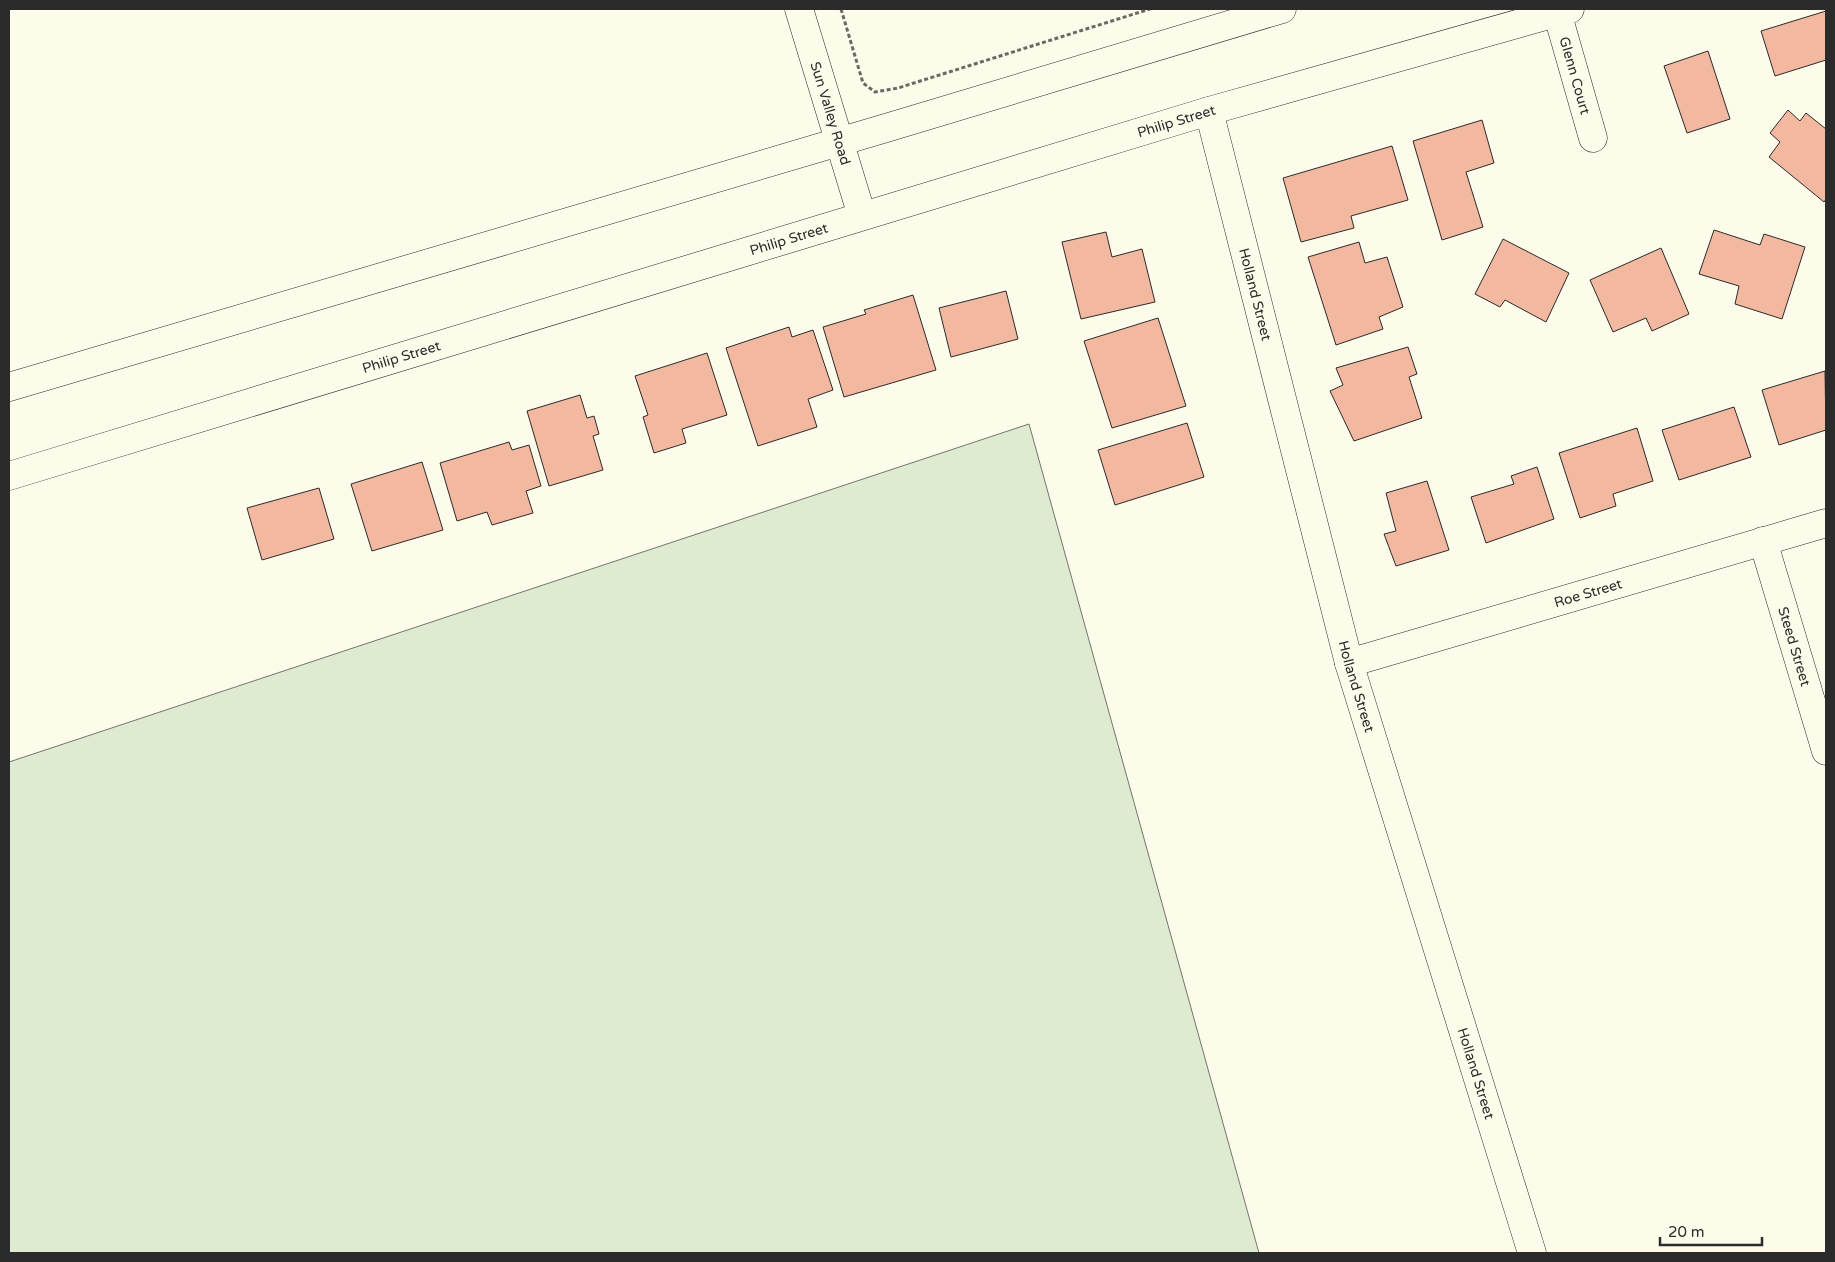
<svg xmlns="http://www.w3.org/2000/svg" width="1835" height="1262" font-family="'Varela Round',sans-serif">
	<rect width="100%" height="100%" fill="#fdfbea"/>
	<path fill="#deebd1" stroke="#74746e" d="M1029 424 1259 1253H9V762Z"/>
	<g fill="#f2b8a0" stroke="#2b2b2b">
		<path d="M1826 11V60L1775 76 1761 31Z"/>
		<path d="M1708 51 1730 119 1687 133 1664 66Z"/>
		<path d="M1788 110 1800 121 1806 113 1826 129V199L1824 202 1769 157 1780 142 1770 133Z"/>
		<path d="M1482 120 1494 163 1466 172 1483 227 1442 240 1413 141Z"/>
		<path d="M1392 146 1408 200 1351 216 1354 228 1301 242 1283 178Z"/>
		<path d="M1714 230 1760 245 1764 234 1805 247 1782 319 1735 304 1739 286 1699 274Z"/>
		<path d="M1106 232 1112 257 1142 249 1155 302 1081 319 1062 242Z"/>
		<path d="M1503 239 1569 273 1546 322 1505 300 1500 307 1475 294Z"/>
		<path d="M1359 242 1365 263 1387 257 1403 307 1379 317 1383 329 1336 345 1308 257Z"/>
		<path d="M1661 248 1689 314 1652 331 1646 318 1613 332 1590 280Z"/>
		<path d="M1006 291 1018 339 951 357 939 308Z"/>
		<path d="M913 295 936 370 844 397 823 327 866 314 864 310Z"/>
		<path d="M1158 318 1186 406 1112 428 1084 341Z"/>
		<path d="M789 327 792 337 813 330 833 390 808 399 817 427 758 446 726 348Z"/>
		<path d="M1408 347 1417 374 1409 377 1422 418 1354 441 1330 391 1343 385 1336 368Z"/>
		<path d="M707 353 727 415 682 429 686 443 654 453 643 417 648 415 635 376Z"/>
		<path d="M1825 371 1826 430 1779 445 1762 390Z"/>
		<path d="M580 395 587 418 594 416 599 434 593 436 603 470 549 486 527 411Z"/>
		<path d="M1734 407 1751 457 1679 480 1662 430Z"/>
		<path d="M1187 423 1204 477 1115 505 1098 450Z"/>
		<path d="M1637 428 1653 481 1613 494 1616 506 1580 518 1559 453Z"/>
		<path d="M509 442 512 450 529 445 541 486 526 491 533 513 492 525 487 512 457 521 440 463Z"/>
		<path d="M422 462 443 530 372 551 351 484Z"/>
		<path d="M1537 467 1554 519 1486 543 1471 497 1514 484 1511 476Z"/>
		<path d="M1427 481 1449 550 1396 566 1384 534 1396 531 1386 493Z"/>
		<path d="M319 488 334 539 262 560 247 508Z"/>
	</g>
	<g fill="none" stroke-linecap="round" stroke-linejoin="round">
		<g stroke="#2b2b2b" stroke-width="29">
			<g id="minor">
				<path id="s1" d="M1557 12 1593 138"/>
				<path id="s2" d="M1209 111 1349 663 1532 1253"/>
				<path id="s3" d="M1763 541 1826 751"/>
				<path id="s4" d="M1349 663 1826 523"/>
			</g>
		</g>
		<g stroke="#2b2b2b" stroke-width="29">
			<g id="tertiary">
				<path id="s5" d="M799 9 862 216"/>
			</g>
		</g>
		<g stroke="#2b2b2b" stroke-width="29">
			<g id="primary">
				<path d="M9 387 886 128 1282 9"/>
				<path id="s6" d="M9 476 1209 111 1570 9"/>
			</g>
		</g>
		<path stroke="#6a6964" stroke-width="3" stroke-dasharray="4 2.5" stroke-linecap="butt" d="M841 9 863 83 875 92 898 88 1150 9"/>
		<use href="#minor" stroke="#fdfbea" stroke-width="28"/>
		<use href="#tertiary" stroke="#fdfbea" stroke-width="28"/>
		<use href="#primary" stroke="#fdfbea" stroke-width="28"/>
	</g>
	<g text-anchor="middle" stroke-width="4" stroke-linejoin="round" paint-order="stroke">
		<g font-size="14" fill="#2b2b2b" stroke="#fdfbea">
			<text dy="5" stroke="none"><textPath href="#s1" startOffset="66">Glenn Court</textPath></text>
			<text dy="5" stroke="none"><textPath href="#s5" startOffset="109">Sun Valley Road</textPath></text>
			<text dy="5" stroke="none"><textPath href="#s6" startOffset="1220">Philip Street</textPath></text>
			<text dy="5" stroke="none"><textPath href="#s6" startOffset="815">Philip Street</textPath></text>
			<text dy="5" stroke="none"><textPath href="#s2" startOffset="189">Holland Street</textPath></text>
			<text dy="5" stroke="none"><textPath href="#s6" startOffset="410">Philip Street</textPath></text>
			<text dy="5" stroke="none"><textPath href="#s4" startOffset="249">Roe Street</textPath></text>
			<text dy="5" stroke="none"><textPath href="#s3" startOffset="110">Steed Street</textPath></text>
			<text dy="5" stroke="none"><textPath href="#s2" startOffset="594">Holland Street</textPath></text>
			<text dy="5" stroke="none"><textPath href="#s2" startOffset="999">Holland Street</textPath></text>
		</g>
	</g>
	<rect width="1835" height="1262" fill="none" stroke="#2b2b2b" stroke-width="20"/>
	<path d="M1660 1237v8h102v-8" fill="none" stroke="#2b2b2b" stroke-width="2.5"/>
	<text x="1668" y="1237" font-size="15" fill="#2b2b2b" stroke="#fdfbea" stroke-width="4" paint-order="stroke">20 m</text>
</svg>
